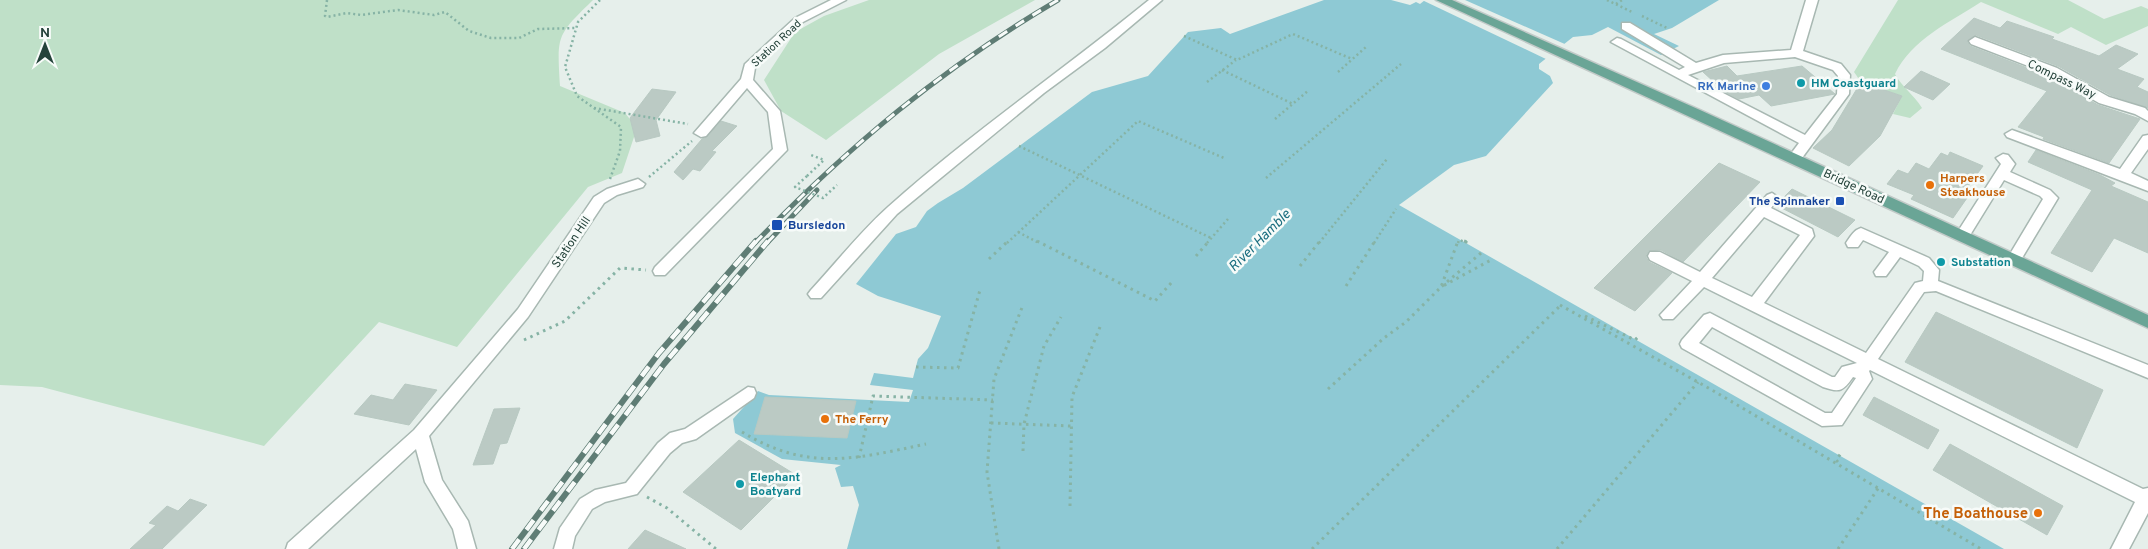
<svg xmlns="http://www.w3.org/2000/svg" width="2148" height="549" font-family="Overpass,sans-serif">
	<rect width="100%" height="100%" fill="#e6efeb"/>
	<g fill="#bfe0c8">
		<path d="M0 0H593C556 36 557 35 560 86L625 113 637 128 622 173 588 187 457 347 379 322 264 446 42 387 0 385Z"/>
		<path d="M869 0H1035L939 54 826 140 781 111 764 80 795 32 824 16Z"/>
		<path d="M1898 0H2068L2104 19 2141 6 2148 9V26L2106 45 2071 27 2058 34 1981 2C1950 22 1911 40 1895 74 1902 87 1914 95 1922 108L1910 118 1893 114 1902 96 1861 82 1854 72Z"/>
	</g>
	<path fill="#8ec9d4" d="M1324 0H1391L1410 5 1416 2 1420 4 1425 0H1719L1672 28 1654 34 1679 46 1661 55 1608 27 1592 35 1573 37 1539 64V69L1550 76 1553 83 1486 156 1454 165 1399 205 2004 549H847L859 505 853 486 841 487 835 468 841 465 782 459 735 433 733 419 758 391 769 395 909 402 913 390 870 385 874 373 913 378 918 359 928 348 941 316 878 296 856 284 896 234 916 227 927 211 938 203 963 188 1092 92 1148 76 1188 32 1221 28 1230 34Z"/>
	<path fill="#e6efeb" d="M1422 0H1465L1567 45 1548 60Z"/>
	<g fill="#bbcac4" stroke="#b8c9c2">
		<path d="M1974 18 2000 28 2007 21 2054 37 2052 39 2099 56 2116 45 2138 54 2117 69 2144 79 2137 87 2148 92V108L2110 95 2058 66 1976 35 1967 41 1970 46 2048 76 2098 105 2140 119 2109 163 2043 139 2044 137 2018 127 2047 91 1941 49Z"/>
		<path d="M1727 66 1737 76 1802 66 1835 94 1771 106 1759 95 1739 99 1725 92 1703 72Z"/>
		<path d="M1921 71 1950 84 1933 100 1904 87Z"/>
		<path d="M1861 82 1902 96 1880 136 1849 166 1813 148 1832 130Z"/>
		<path d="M652 89 676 92 656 120 660 136 636 142 630 118Z"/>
		<path d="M721 121 737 126 712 151 716 152 700 171 693 169 683 180 674 172 702 139 707 137Z"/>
		<path d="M2036 150 2100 175 2115 183 2111 186 2148 202V253L2114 238 2092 272 2051 253 2092 190 2028 162Z"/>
		<path d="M1950 152 1983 166 1961 196 1967 198 1953 218 1911 199 1914 195 1887 184 1898 170 1908 174 1916 163 1929 169 1941 153 1948 156Z"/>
		<path d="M1719 163 1760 182 1683 262 1661 250 1648 251 1646 257 1649 262 1672 273 1635 311 1594 288Z"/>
		<path d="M1792 189 1855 220 1838 237 1776 205Z"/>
		<path d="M1936 312 2103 390 2077 448 1905 362Z"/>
		<path d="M405 384 437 390 409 425 354 414 371 395 393 400Z"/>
		<path d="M765 397 856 401 847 438 754 434Z"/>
		<path d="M1874 397 1939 430 1928 449 1863 415Z"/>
		<path d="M520 408 507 443 500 444 493 464 473 465 494 409Z"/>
		<path d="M739 440 796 475 741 530 683 492Z"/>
		<path d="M1950 444 2063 506 2047 535 1933 470Z"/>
		<path d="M190 499 207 505 162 549H130L156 525 149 523 167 506 178 511Z"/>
		<path d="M645 530 686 549H628Z"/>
	</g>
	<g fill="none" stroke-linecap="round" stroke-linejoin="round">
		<g stroke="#a8b8b2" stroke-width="3">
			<g id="minor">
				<path d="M831 0H846L803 22 755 68 753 80 780 111 787 150 665 275H655L653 271 655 267 773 149 768 112 747 88 706 136 701 137 694 133 741 79 745 64 795 18Z"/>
				<path d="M1149 0H1162L1105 48 1044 93 897 214 821 298H811L808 294 811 290C836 263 860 232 888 207 971 133 1063 70 1149 0Z"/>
				<path d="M1806 0H1818L1803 51 1841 64 1850 75 1849 94 1799 162 1794 163 1787 159 1799 143 1611 42 1617 38 1621 39 1679 70 1685 67 1622 29V23H1630L1696 63 1723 55 1791 50ZM1795 57 1833 70 1838 76 1837 94 1805 135 1688 75 1724 63Z"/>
				<path d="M1975 37 2057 68 2109 97 2145 108 2148 111V121L2135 114 2099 103 2049 74 1971 44 1969 41Z"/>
				<path d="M2012 130 2120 169 2143 136 2148 135V149L2131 173 2148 181V191L2007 137 2005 134Z"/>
				<path d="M2003 154 2008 155 2015 164 2010 172 2050 190 2058 198 2019 263H2009L2007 259 2043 199 2040 196 2004 180 1967 240 1962 241 1955 236 2001 164 1996 158Z"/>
				<path d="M638 179 645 184 643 187 617 195 604 203 528 317 429 436 442 480 468 521 476 549H458L453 529 425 482 416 449 308 549H286L288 543 414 430 518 309 594 197 607 189Z"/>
				<path d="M1772 193 1779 198 1771 208 1812 229 1814 236 1764 303 1866 353 1915 283 1923 281 1924 271 1919 266 1900 257 1886 276H1876L1874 272 1889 252 1863 240 1858 247H1848L1846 243C1850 237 1854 230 1861 228L1929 258 1939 270 1938 281 2148 365V378L1936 291 1924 292 1878 359 2143 489 2148 488V513L2129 549H2111L2135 502 1870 370 1869 371 1872 379 1842 425 1822 426 1682 348 1680 344 1682 340 1704 315 1710 313 1832 377H1835L1842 367 1857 363 1704 287 1673 319H1663L1660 315 1692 281 1650 260 1648 256 1650 252H1660L1700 272 1767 195ZM1764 217 1800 235 1752 297 1712 278ZM1712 327 1823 387C1840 393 1843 391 1853 377L1856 378 1832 413H1825L1699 343Z"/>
				<path d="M748 387 754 388 756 393 754 398 696 439 682 443 670 453 637 494 605 502 592 509 575 536 572 549H554L560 528 580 499 595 490 626 483 658 443 670 433 685 429Z"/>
			</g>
		</g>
		<g stroke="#c2cac8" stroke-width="3">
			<path id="major" d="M1436 0H1452L1700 110 2148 315V328Z"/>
		</g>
		<g stroke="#86b3a5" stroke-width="2.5" stroke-dasharray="2 3" stroke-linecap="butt">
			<path d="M327 0 325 16 327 17 347 13 361 15 398 10 434 15 445 12 469 31 491 38H519L538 29 577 28"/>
			<path d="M600 0 578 22 565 67 577 96 621 127 620 151 610 179"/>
			<path d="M1607 0 1632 12"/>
			<path d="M1616 4 1622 0"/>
			<path d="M1642 16 1669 29"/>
			<path d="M1184 36 1237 60 1293 34 1352 59"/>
			<path d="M1222 70 1293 104"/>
			<path d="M1338 72 1366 47"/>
			<path d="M1207 82 1236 60"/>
			<path d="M594 108 688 124"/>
			<path d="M1275 119 1309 90"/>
			<path d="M1019 146 1211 238"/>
			<path d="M807 176 824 160 811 155"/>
			<path d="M649 177 692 141"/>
			<path d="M1266 178 1401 64"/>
			<path d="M1018 232 1039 243"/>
			<path d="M1007 243 1138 121 1224 158"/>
			<path d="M1207 243 1228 219"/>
			<path d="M1319 243 1387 159"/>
			<path d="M1374 243 1396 209"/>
			<path d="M1458 243 1459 240 1469 243"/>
		</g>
		<g stroke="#86b3a5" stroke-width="3" stroke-dasharray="2.5 4.5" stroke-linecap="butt">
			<path d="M1037 241 1155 301 1172 282"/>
			<path d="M1464 241 1470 243"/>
			<path d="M1481 253 1441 287 1491 260"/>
			<path d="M1196 256 1209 241"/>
			<path d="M989 259 1008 241"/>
			<path d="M1300 266 1320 241"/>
			<path d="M1346 286 1375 241"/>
			<path d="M1560 305 1712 390 1981 549"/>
			<path d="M1585 316 1635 340 1638 337"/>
			<path d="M524 340 565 321 620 268 646 270"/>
			<path d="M916 367 958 368 980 290"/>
			<path d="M1328 389 1384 338 1406 322 1441 287 1458 241"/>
			<path d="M991 423 1071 426"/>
			<path d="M742 432C808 472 855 459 926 444"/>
			<path d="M1023 451 1024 424 1044 346 1061 317"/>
			<path d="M859 458 873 396 993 400"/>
			<path d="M1838 462 1836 460 1842 452"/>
			<path d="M647 497 667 508 716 549"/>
			<path d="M1070 506 1072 397 1100 327"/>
			<path d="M999 549 987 472 994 379 1023 305"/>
			<path d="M1312 549 1561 305"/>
			<path d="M1557 549 1698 382"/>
			<path d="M1838 549 1879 487"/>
		</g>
		<use href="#minor" fill="#fff" fill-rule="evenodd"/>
		<use href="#major" fill="#6aa596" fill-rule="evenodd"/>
		<g stroke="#5f7d75" stroke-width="5">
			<g id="rail-far1">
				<path d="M755 243C849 146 942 68 1058 0"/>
				<path d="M767 243 817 190"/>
			</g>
		</g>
		<g stroke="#5f7d75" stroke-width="6">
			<g id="rail">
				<path d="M512 549 659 353 756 241"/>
				<path d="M524 549 664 364 768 241"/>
			</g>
		</g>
		<use href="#rail-far1" stroke="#f7fbf9" stroke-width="3" stroke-dasharray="10" stroke-linecap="butt"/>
		<use href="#rail" stroke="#f7fbf9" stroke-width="4.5" stroke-dasharray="12" stroke-linecap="butt"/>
		<path stroke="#86b3a5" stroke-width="2.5" stroke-dasharray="2 3" stroke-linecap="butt" d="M807 176 795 187 823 198 837 185"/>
	</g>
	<g fill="#0f9aa8" stroke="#f7fbf9" stroke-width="2">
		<circle cx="1801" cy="83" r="5"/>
		<circle cx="1941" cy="262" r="5"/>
		<circle cx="740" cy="484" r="5"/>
	</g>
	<circle fill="#3f7fe0" stroke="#f7fbf9" stroke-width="2" cx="1766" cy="86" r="5"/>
	<g fill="#e8710a" stroke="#f7fbf9" stroke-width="2">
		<circle cx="1930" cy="185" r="5"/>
		<circle cx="825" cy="419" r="5"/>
		<circle cx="2038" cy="513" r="5"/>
	</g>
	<g fill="#1a4fb4" stroke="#f7fbf9" stroke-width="2">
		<rect x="1835" y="196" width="10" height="10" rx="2.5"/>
		<rect x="771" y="219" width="12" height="12" rx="2.5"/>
	</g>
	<g text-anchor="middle" stroke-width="5" stroke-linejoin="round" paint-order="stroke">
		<g font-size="11" fill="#24423a" stroke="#f7fbf9">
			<text transform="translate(776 43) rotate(-43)" y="4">Station Road</text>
		</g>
		<g font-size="12" fill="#24423a" stroke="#f7fbf9">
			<text transform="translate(2062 79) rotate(26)" y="4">Compass Way</text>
			<text transform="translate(1854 186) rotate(25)" y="4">Bridge Road</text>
			<text transform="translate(571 242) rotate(-56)" y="4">Station Hill</text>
		</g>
		<g font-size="12" font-weight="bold" fill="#0d838f" stroke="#f7fbf9" text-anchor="start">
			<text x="1811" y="87">HM Coastguard</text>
			<text x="1951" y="266">Substation</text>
			<text x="750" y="481">Elephant<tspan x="750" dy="14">Boatyard</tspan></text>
		</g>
		<g font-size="12" font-weight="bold" fill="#366cbe" stroke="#f7fbf9" text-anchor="end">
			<text x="1756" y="90">RK Marine</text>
		</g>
		<g font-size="12" font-weight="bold" fill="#c56008" stroke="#f7fbf9" text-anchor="start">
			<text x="1940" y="182">Harpers<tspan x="1940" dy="14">Steakhouse</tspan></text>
			<text x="835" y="423">The Ferry</text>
		</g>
		<g font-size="12" font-weight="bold" fill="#164399" stroke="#f7fbf9" text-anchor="end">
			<text x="1830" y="205">The Spinnaker</text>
			<text x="788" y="229" text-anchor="start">Bursledon</text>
		</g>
		<g font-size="14" font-style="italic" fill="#1c6f80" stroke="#f7fbf9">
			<text transform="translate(1259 240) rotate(-45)" y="5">River Hamble</text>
		</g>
		<g font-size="15" font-weight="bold" fill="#c56008" stroke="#f7fbf9" text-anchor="end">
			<text x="2028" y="518">The Boathouse</text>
		</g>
	</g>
	<g transform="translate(45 45)" stroke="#f7fbf9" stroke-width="4" paint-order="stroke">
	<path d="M0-4L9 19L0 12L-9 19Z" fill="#24423a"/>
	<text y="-8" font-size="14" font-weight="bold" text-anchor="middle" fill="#24423a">N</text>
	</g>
</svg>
